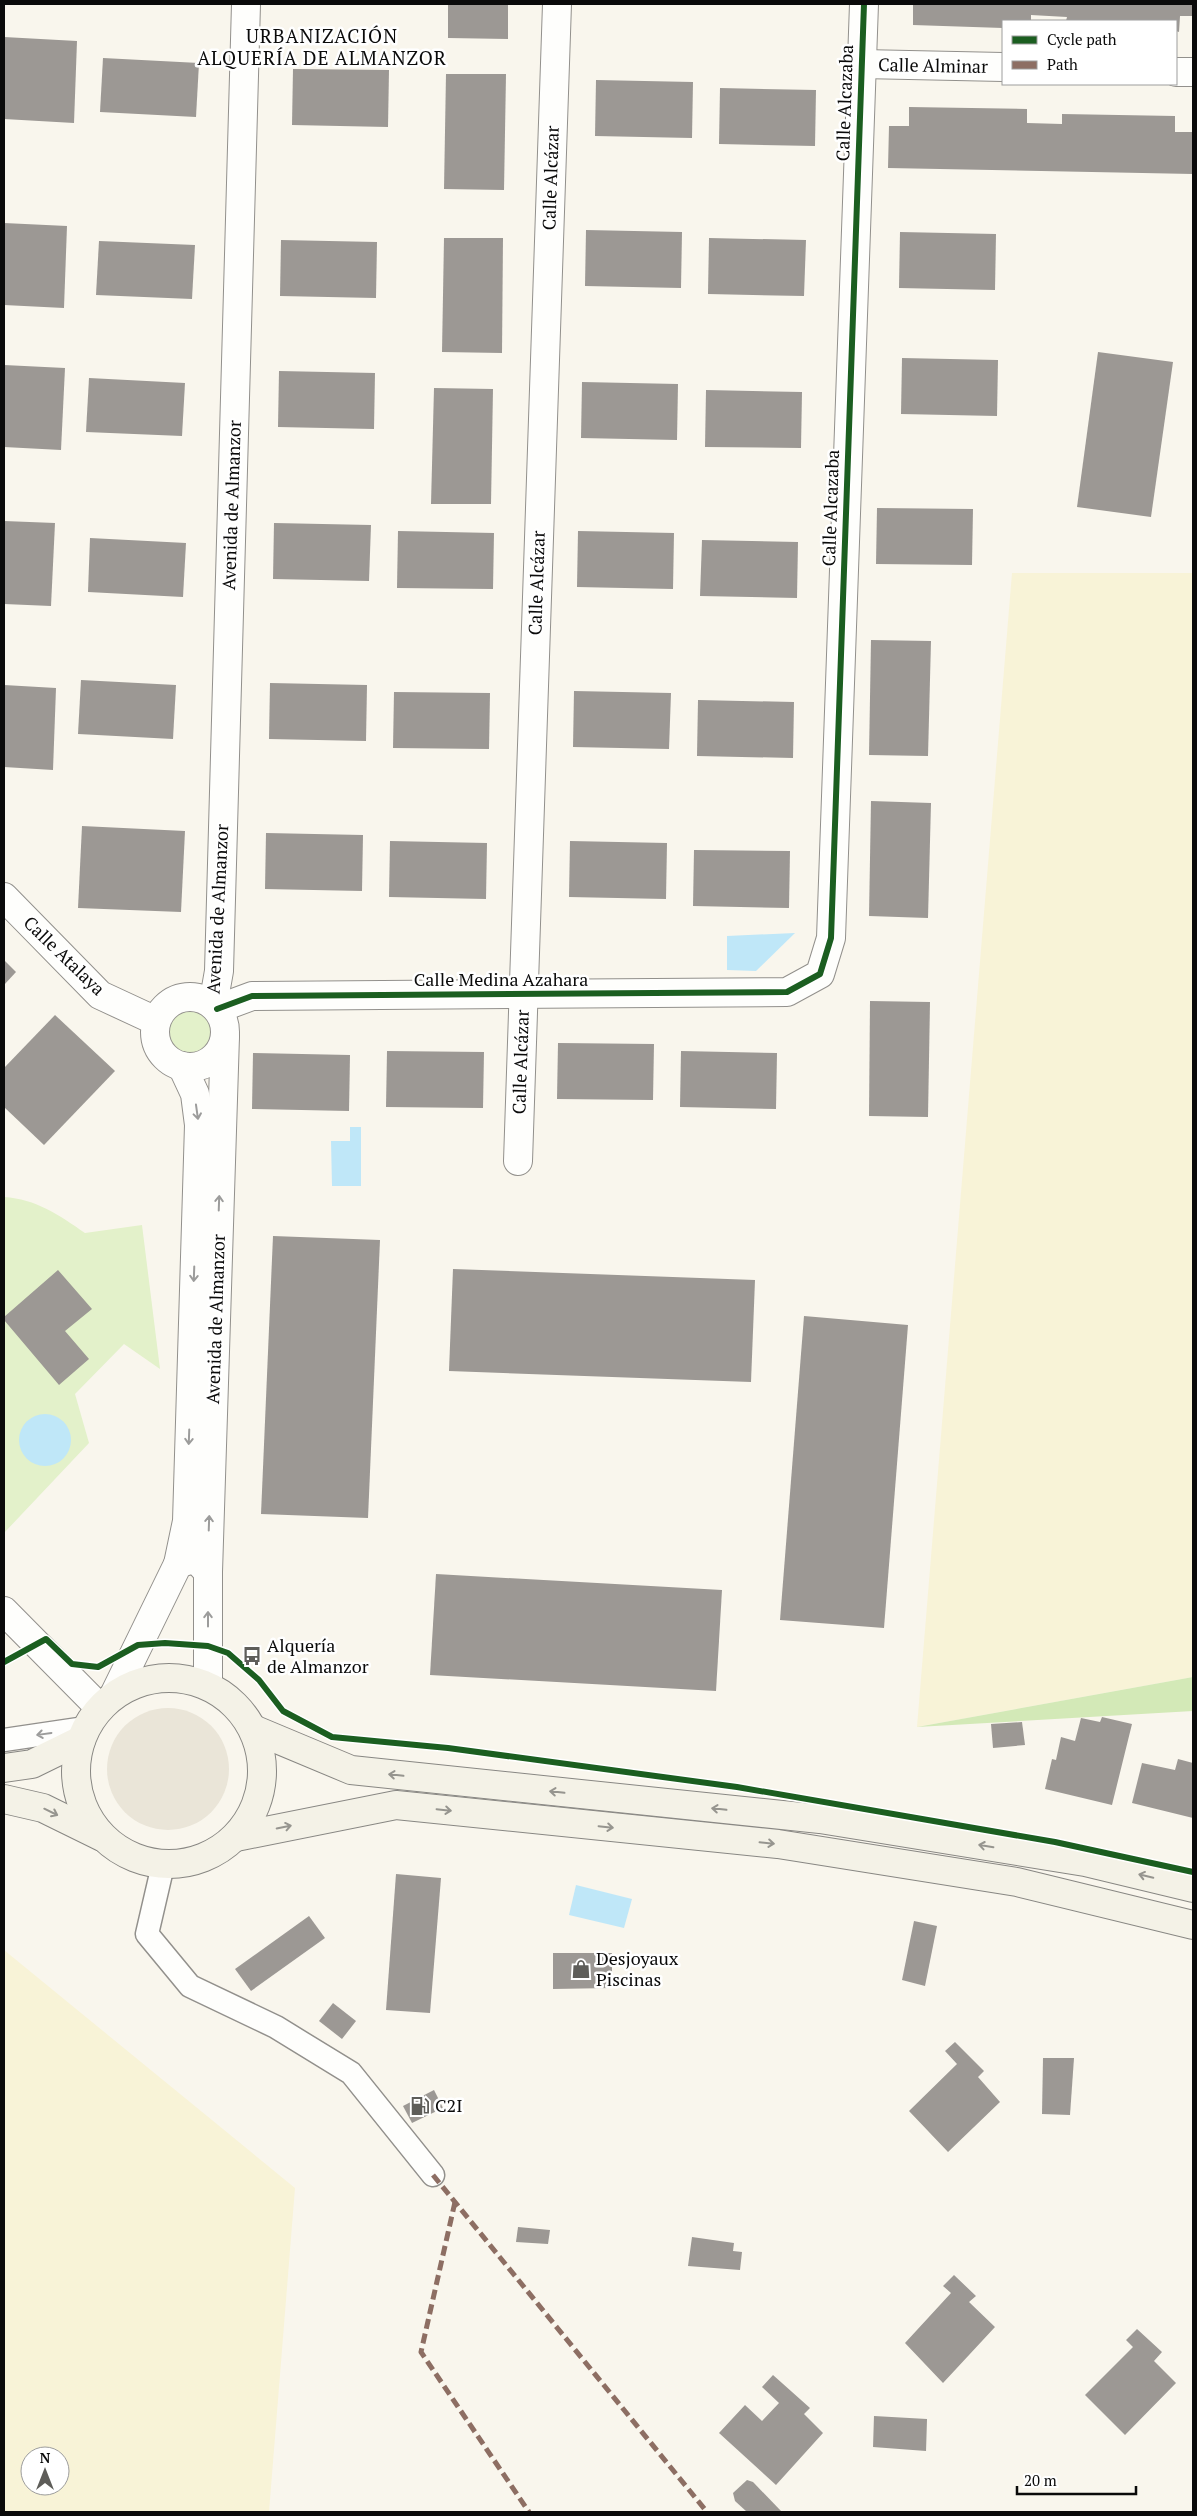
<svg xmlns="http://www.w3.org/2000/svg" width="1197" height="2516" font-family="'PT Serif',serif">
	<rect width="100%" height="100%" fill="#f9f6ed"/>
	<g fill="#f8f3d7" fill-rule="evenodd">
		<path d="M1012 573H1193V1677L917 1727Z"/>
		<path d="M4 1950 295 2188 269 2512H4ZM30 2456H60V2486H30Z"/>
	</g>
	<g fill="#e3f1ca">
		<circle cx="190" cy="1033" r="27"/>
		<path d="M4 1197C36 1199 59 1215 85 1233L142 1225 160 1369 124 1344 75 1394 89 1443 4 1533Z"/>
	</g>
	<path fill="#d3e9b7" d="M1193 1677V1711L917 1727Z"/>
	<circle fill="#eae5d8" cx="168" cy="1769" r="61"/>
	<g fill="#bfe7f8">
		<path d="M795 933 756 971 727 970V936Z"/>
		<path d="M350 1127H361V1186H332L331 1141H350Z"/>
		<circle cx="45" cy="1440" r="26"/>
		<path d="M576 1885 632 1899 624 1928 569 1915Z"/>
	</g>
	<g fill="#9c9894">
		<path d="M448 4H508V39L448 38Z"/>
		<path d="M913 4H1193V16H1180L1179 32 1176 31V21H1066L1067 17 1031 15V21H1003V28L913 25Z"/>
		<path d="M4 37 77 41 74 123 4 119Z"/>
		<path d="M103 58 199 63 196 117 100 112Z"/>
		<path d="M293 69 389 70 388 127 292 125Z"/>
		<path d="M446 74H506L504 190 444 189Z"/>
		<path d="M596 80 693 82 692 138 595 136Z"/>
		<path d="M720 88 816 90 815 146 719 144Z"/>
		<path d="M909 107 1027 109V123L1062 124V114L1175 116V132H1193V174L888 168 889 126H909Z"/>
		<path d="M4 223 67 226 64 308 4 305Z"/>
		<path d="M586 230 682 232 681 288 585 286Z"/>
		<path d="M900 232 996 234 995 290 899 288Z"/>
		<path d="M444 238H503L502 353 442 352Z"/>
		<path d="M709 238 806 240 804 296 708 294Z"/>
		<path d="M281 240 377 242 376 298 280 296Z"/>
		<path d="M99 241 195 245 192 299 96 295Z"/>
		<path d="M1098 352 1173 362 1151 517 1077 507Z"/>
		<path d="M902 358 998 360 997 416 901 414Z"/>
		<path d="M4 365 65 368 61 450 4 447Z"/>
		<path d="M279 371 375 373 374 429 278 427Z"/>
		<path d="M89 378 185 383 182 436 86 432Z"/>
		<path d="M582 382 678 384 677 440 581 438Z"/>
		<path d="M434 388 493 389 491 504H431Z"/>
		<path d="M706 390 802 392 801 448 705 447Z"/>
		<path d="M877 508 973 509 972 565 876 564Z"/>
		<path d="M4 521 55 523 51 606 4 604Z"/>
		<path d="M274 523 371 525 369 581 273 579Z"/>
		<path d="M398 531 494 533 493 589 397 588Z"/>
		<path d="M578 531 674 533 673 589 577 587Z"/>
		<path d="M90 538 186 543 183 597 88 592Z"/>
		<path d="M702 540 798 542 797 598 700 596Z"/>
		<path d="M871 640 931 641 928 756 869 755Z"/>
		<path d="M81 680 176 685 173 739 78 734Z"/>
		<path d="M270 683 367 685 366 741 269 739Z"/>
		<path d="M4 685 56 688 53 770 4 767Z"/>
		<path d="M574 691 671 693 669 749 573 747Z"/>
		<path d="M394 692 490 693 489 749 393 748Z"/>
		<path d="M698 700 794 702 793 758 697 756Z"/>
		<path d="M871 801 931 803 928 918 869 916Z"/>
		<path d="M82 826 185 831 181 912 78 908Z"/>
		<path d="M266 833 363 835 362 891 265 889Z"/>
		<path d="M390 841 487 843 486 899 389 897Z"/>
		<path d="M570 841 667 843 666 899 569 897Z"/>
		<path d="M694 850 790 851 789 908 693 906Z"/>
		<path d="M4 960 16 972 4 985Z"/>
		<path d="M870 1001 930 1002 928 1117 869 1116Z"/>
		<path d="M55 1015 115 1071 44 1145 4 1107V1068Z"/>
		<path d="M558 1043 654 1044 653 1100 557 1099Z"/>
		<path d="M387 1051 484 1052 483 1108 386 1107Z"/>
		<path d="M681 1051 777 1053 776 1109 680 1107Z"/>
		<path d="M253 1053 350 1055 349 1111 252 1109Z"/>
		<path d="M273 1236 380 1240 368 1518 261 1514Z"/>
		<path d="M453 1269 755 1280 751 1382 449 1371Z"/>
		<path d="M58 1270 92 1309 65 1331 89 1359 59 1385 4 1320V1317Z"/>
		<path d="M804 1316 908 1325 884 1628 780 1620Z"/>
		<path d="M436 1574 722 1590 716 1691 430 1675Z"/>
		<path d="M1102 1717 1132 1724 1112 1805 1045 1789 1052 1759 1056 1760 1061 1737 1075 1741 1081 1718 1100 1722Z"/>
		<path d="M1022 1722 1025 1745 993 1748 991 1724Z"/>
		<path d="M1178 1759 1193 1763V1818L1132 1803 1142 1763 1175 1770Z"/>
		<path d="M396 1874 441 1878 430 2013 386 2010Z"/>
		<path d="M309 1916 325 1938 251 1991 235 1969Z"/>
		<path d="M914 1921 937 1926 925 1986 902 1980Z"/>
		<path d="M553 1953H612V1988L553 1989Z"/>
		<path d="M333 2003 356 2021 342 2039 319 2021Z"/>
		<path d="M955 2042 984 2071 978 2077 1000 2102 948 2152 909 2111 957 2064 945 2051Z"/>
		<path d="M1043 2058H1074L1070 2115 1042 2114Z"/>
		<path d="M434 2090 443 2108 412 2123 403 2106Z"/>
		<path d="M518 2227 550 2230 548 2244 516 2242Z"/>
		<path d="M692 2237 734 2243 733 2251 742 2252 740 2270 688 2266Z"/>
		<path d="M954 2275 976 2296 969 2302 995 2327 943 2383 905 2343 951 2293 943 2286Z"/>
		<path d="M1137 2329 1162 2352 1154 2361 1176 2383 1125 2435 1085 2395 1133 2347 1126 2340Z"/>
		<path d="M773 2375 810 2408 804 2414 823 2433 776 2485 719 2433 745 2405 762 2421 779 2403 762 2387Z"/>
		<path d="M874 2416 927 2419 926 2451 873 2447Z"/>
		<path d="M747 2480 753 2482 782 2512H747L735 2501 733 2493Z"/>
	</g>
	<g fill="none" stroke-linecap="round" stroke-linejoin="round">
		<g stroke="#92908c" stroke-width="25">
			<g id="service">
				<path d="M4 1740 85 1728"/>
				<path d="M163 1865 147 1934 190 1986 276 2027 351 2073 433 2175"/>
			</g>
		</g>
		<g stroke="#92908c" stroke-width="30">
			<g id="minor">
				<path d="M862 64 1003 67"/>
				<path d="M1176 72H1193"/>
				<path d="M4 897 100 995 156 1021"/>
				<circle cx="190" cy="1032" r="35"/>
				<path d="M213 1005 219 971 246 4"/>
				<path d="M217 1009 252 996 787 992 820 974 831 938 864 4"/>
				<path d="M518 1161 557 4"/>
				<path d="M178 1564 187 1521 199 1125 195 1094 182 1066"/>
				<path d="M208 1572 225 1036"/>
				<path d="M4 1611 100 1708"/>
				<path d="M114 1695 178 1564 195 1558 208 1572V1685"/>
			</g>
		</g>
		<g stroke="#888783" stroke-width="30">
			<g id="secondary">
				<circle cx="169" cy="1771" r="93"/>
				<path d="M253 1729 351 1770 820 1819 1085 1862 1193 1888"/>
				<path d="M4 1768 32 1764 81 1740"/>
				<path d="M4 1799 43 1808 102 1837"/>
				<path d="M236 1837 396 1805 778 1844 1017 1882 1193 1925"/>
			</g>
		</g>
		<use href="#service" stroke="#fefefc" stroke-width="22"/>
		<use href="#minor" stroke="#fefefc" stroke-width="28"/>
		<use href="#secondary" stroke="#f4f2e7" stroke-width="28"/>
		<g stroke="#8d6e63" stroke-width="5" stroke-dasharray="10 5" stroke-linecap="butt">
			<path d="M433 2175 707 2512"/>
			<path d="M455 2202 421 2352 529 2512"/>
		</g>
		<g stroke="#fff" stroke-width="9">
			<g id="cycleway">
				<path d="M217 1009 252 996 787 992 820 974 831 938 864 4"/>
				<path d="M4 1662 46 1639 72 1664 98 1667 138 1645 165 1643 208 1646 228 1653 259 1680 283 1711 332 1737 448 1748 737 1787 1055 1842 1193 1872"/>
			</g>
		</g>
		<use href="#cycleway" stroke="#1b5e20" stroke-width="6"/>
	</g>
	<defs><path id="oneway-shaft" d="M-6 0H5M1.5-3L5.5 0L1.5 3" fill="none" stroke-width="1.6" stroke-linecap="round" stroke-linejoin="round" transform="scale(1.25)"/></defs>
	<g stroke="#9c9c9b">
		<use href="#oneway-shaft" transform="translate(197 1112) rotate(82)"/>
		<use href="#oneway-shaft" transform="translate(219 1203) rotate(-88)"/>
		<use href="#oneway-shaft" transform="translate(194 1274) rotate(92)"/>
		<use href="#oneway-shaft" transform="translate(189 1437) rotate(92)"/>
		<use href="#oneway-shaft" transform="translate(209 1523) rotate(-88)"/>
		<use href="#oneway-shaft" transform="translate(208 1619) rotate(-90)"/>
		<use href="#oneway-shaft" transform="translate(44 1734) rotate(172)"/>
	</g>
	<g stroke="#96958f">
		<use href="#oneway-shaft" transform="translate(396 1775) rotate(-174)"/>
		<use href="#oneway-shaft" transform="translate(557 1792) rotate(-174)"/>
		<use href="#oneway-shaft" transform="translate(719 1809) rotate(-174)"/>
		<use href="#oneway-shaft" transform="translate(444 1810) rotate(6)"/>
		<use href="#oneway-shaft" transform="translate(51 1812) rotate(26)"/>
		<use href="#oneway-shaft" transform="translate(284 1827) rotate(-11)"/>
		<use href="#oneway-shaft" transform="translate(606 1827) rotate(6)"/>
		<use href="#oneway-shaft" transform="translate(767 1843) rotate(6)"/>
		<use href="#oneway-shaft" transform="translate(986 1846) rotate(-171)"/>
		<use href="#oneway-shaft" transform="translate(1146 1876) rotate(-167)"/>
	</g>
	<defs>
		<g id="bus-bare" transform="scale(1.5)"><path d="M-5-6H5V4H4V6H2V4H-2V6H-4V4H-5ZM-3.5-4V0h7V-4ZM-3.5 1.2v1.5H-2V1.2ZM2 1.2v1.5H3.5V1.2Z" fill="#5e5d59" stroke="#fff" stroke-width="2.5" paint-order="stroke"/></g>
		<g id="shop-bare" transform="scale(1.5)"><path d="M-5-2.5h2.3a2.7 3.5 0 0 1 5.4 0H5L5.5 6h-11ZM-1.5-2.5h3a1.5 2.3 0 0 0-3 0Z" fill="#5e5d59" stroke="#fff" stroke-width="2.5" paint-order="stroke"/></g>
		<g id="fuel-bare" transform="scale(1.5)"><path d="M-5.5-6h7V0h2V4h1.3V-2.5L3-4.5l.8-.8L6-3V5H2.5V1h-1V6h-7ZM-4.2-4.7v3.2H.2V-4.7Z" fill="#5e5d59" stroke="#fff" stroke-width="2.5" paint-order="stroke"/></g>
	</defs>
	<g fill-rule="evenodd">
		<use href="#bus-bare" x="252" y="1656"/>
		<use href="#shop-bare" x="581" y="1969"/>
		<use href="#fuel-bare" x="420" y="2106"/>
	</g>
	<g text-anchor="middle" stroke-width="5" stroke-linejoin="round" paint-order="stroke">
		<g font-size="18" fill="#0a0a0a" stroke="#fff">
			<text transform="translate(933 66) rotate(1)" y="6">Calle Alminar</text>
			<text transform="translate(845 103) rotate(-88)" y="6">Calle Alcazaba</text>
			<text transform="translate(551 178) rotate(-88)" y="6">Calle Alcázar</text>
			<text transform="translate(232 505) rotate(-88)" y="6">Avenida de Almanzor</text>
			<text transform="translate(831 508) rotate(-88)" y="6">Calle Alcazaba</text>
			<text transform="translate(537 583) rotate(-88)" y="6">Calle Alcázar</text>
			<text transform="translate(218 909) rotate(-87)" y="6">Avenida de Almanzor</text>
			<text transform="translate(64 956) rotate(44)" y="6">Calle Atalaya</text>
			<text x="501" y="986">Calle Medina Azahara</text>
			<text transform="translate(521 1062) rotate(-88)" y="6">Calle Alcázar</text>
			<text transform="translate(216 1319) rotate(-88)" y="6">Avenida de Almanzor</text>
		</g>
		<g font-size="18" fill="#0a0a0a" stroke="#fff" text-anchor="start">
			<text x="267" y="1652">Alquería<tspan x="267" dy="21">de Almanzor</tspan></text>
			<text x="596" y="1965">Desjoyaux<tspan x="596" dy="21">Piscinas</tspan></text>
			<text x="435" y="2112">C2I</text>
		</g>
		<g font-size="19" letter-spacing="1" fill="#0a0a0a" stroke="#fff">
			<text x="322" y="43">URBANIZACIÓN<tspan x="322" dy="22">ALQUERÍA DE ALMANZOR</tspan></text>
		</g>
	</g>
	<rect width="1197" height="2516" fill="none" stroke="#0a0a0a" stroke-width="10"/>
	<rect x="1002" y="20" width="175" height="65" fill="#ffffff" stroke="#9d9d9d"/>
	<rect x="1012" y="36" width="25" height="8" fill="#1b5e20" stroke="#9d9d9d"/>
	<text x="1047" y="45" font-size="15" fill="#0a0a0a">Cycle path</text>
	<rect x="1012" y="61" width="25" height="8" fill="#8d6e63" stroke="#9d9d9d"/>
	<text x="1047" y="70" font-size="15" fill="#0a0a0a">Path</text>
	<g transform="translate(45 2471)"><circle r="24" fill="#ffffff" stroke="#9d9d9d"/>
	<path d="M0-4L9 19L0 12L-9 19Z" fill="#5e5d59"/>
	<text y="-8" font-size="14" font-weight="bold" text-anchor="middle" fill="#0a0a0a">N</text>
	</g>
	<path d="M1017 2486v8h119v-8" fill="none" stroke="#0a0a0a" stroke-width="2.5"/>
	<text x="1024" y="2486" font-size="15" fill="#0a0a0a" stroke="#ffffff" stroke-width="4" paint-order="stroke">20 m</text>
</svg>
